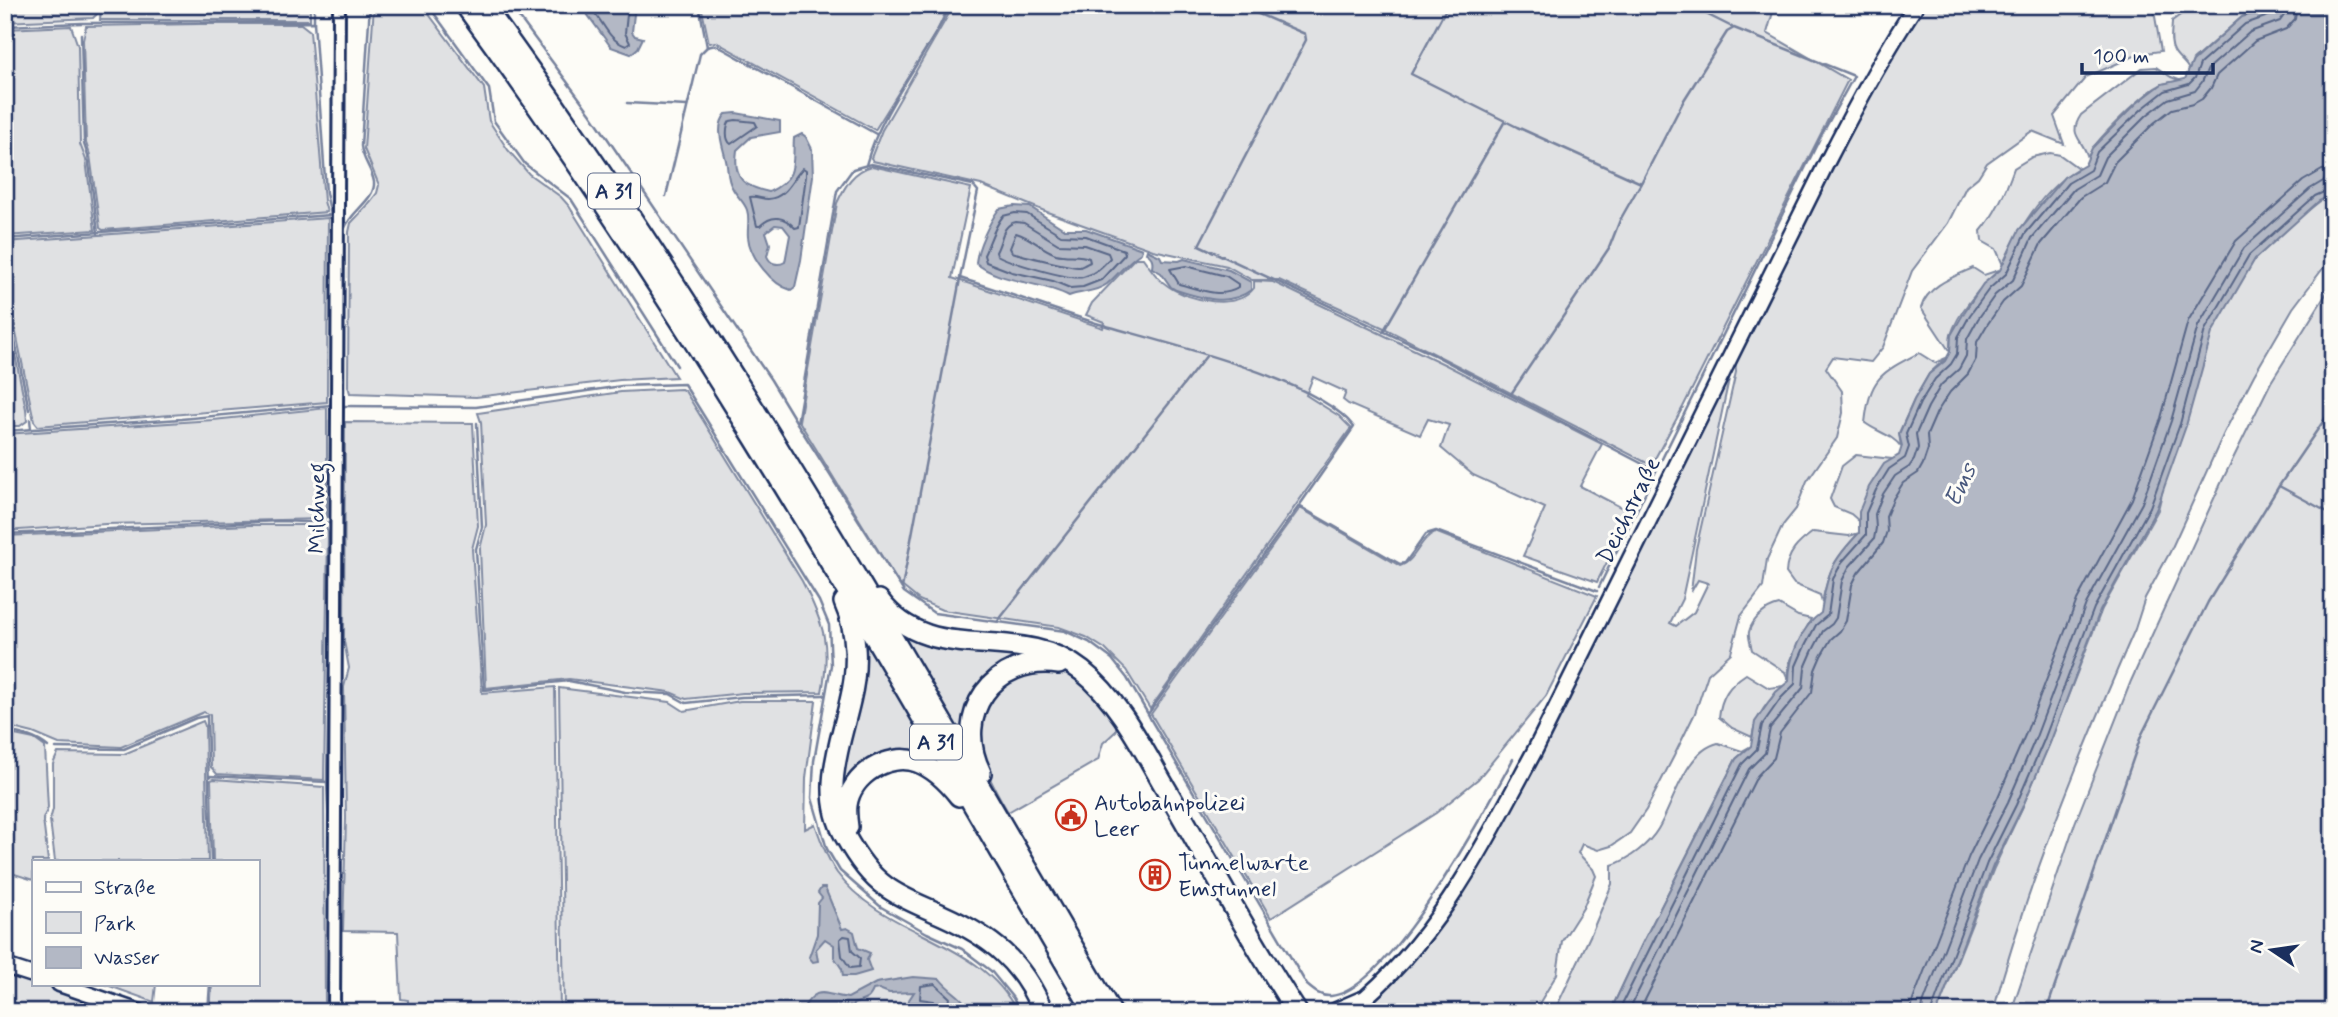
<svg xmlns="http://www.w3.org/2000/svg" width="2338" height="1017" font-family="Mynerve,sans-serif">
	<rect width="100%" height="100%" fill="#fdfcf7"/>
	<filter id="ink" filterUnits="userSpaceOnUse"><feTurbulence type="fractalNoise" baseFrequency=".0143" numOctaves="2"/><feDisplacementMap in="SourceGraphic" scale="14" xChannelSelector="R" yChannelSelector="G"/><feConvolveMatrix kernelMatrix="1 2 1 2 8 2 1 2 1" color-interpolation-filters="sRGB"/></filter>
	<g filter="url(#ink)">
		<g fill="#e0e1e3" stroke="#7e88a0" stroke-width="2">
			<path d="M5 5H98L97 14 93 18 5 22Z"/>
			<path d="M101 5H310V20H100Z"/>
			<path d="M374 5H422L484 88 489 121 508 150 529 174 561 197 569 206 676 377 620 380 476 397 350 393 348 386 349 232 351 223 366 207 377 193 379 185 364 149Z"/>
			<path d="M701 5H949L938 29 875 130 716 42 709 43Z"/>
			<path d="M954 5H1775L1767 33 1848 80 1683 407 1653 462 1647 463 1384 328 1279 280H1252L1227 266 1153 250 1047 212 981 185 873 161 871 158 882 130Z"/>
			<path d="M1922 5H2153L2161 51 2139 54 2086 77 2054 116 2064 144 2032 131 1987 163 1978 177 1966 187 1948 223 1912 271 1883 347 1871 362 1833 357 1826 368 1842 391 1843 413 1837 438 1807 481 1796 509 1783 525 1767 559 1763 587 1741 616 1731 653 1708 674 1695 713 1674 756 1646 810 1630 833 1611 846 1598 850 1582 844 1578 853 1593 869 1596 876 1583 908 1562 941 1557 974 1534 1012H1364L1418 955 1476 874 1526 780 1723 378 1729 379 1682 599 1670 623 1676 626 1694 612 1708 583 1698 580 1691 592 1696 549 1736 372 1735 357 1847 131Z"/>
			<path d="M2194 5H2279L2242 17 2193 60 2187 76 2189 70C2185 61 2178 59 2174 51 2169 43 2172 30 2172 21Z"/>
			<path d="M200 24H301L310 31 324 201 327 212 103 230 100 228 90 155 86 143 83 40 86 26Z"/>
			<path d="M71 26 78 46 80 144 86 160 95 230 5 236V29Z"/>
			<path d="M2156 67 2171 77 2179 80C2174 83 2169 82 2163 84 2148 89 2090 144 2088 158 2083 138 2067 136 2081 115L2142 68Z"/>
			<path d="M2050 153 2060 155 2078 168C2043 189 2019 228 2003 265L1996 249 1982 241 1981 231C1997 212 2006 191 2014 168L2032 157Z"/>
			<path d="M872 166 971 188 952 278 1103 328 1104 322 1086 315 1092 303 1135 258H1143C1151 269 1157 279 1168 286 1189 301 1237 311 1254 288V281L1273 282 1446 365 1602 444 1580 486 1632 513 1597 582 1523 556 1545 508 1473 475 1441 448 1449 425 1428 419 1420 435 1348 404 1343 400 1346 392 1313 377 1306 395 1339 416 1351 428 1150 709 1126 670 1105 649 1086 637 1059 627 942 610 919 600 898 583 799 421 837 203C845 186 853 171 872 166Z"/>
			<path d="M2333 194V255L2293 308 2254 375 2224 433 2170 552 2145 598 2135 629C2081 752 2028 882 1993 1012H1937L1994 868 2022 808 2050 742 2102 609 2158 510 2211 290 2247 256 2319 202Z"/>
			<path d="M328 218 327 402 38 426 34 421 5 279V242Z"/>
			<path d="M1973 268 1984 275 1999 270C1982 285 1958 312 1951 335 1950 340 1950 347 1950 352L1921 308C1927 286 1953 277 1973 268Z"/>
			<path d="M2333 283V1012H2011L2075 823 2131 681 2222 481 2271 382Z"/>
			<path d="M5 305 26 409 27 421 20 426H5Z"/>
			<path d="M1919 353 1935 363 1946 358 1929 374 1914 400 1899 433 1901 447C1893 435 1877 432 1865 423 1870 378 1880 373 1919 353Z"/>
			<path d="M681 389 685 391 802 581C824 624 831 645 822 692L743 693 686 699 670 692 569 679 486 688 480 549 486 525 481 422 478 413 621 392Z"/>
			<path d="M327 408V517L324 519 106 524 5 531V434L213 420Z"/>
			<path d="M345 422 473 423 478 526 472 549 482 693 555 687 560 1012H408V1000L401 999 398 932 343 931 346 818 344 687 349 668 344 641Z"/>
			<path d="M1856 455 1892 459C1879 468 1859 505 1860 522L1851 514 1834 507 1830 499 1842 466Z"/>
			<path d="M1300 508 1400 566C1416 561 1419 539 1435 532L1597 596 1546 696 1478 779 1436 813 1271 918 1151 714Z"/>
			<path d="M249 525H325L328 533 324 780 217 774 211 767 210 715 204 712 121 747 59 744 33 733 5 726V536Z"/>
			<path d="M1813 532 1849 536 1859 533C1836 557 1828 570 1822 603L1820 595 1794 584 1786 573C1787 553 1798 543 1813 532Z"/>
			<path d="M1779 605 1798 616 1811 619 1789 664 1788 679 1785 672 1752 650C1751 645 1748 637 1749 632 1752 619 1766 608 1779 605Z"/>
			<path d="M889 619 1053 656 994 675 971 752Z"/>
			<path d="M856 624 934 752 920 760 910 758 837 798Z"/>
			<path d="M1058 668C1083 681 1099 699 1116 721V731L1103 743 1098 760 1008 812C991 783 972 750 980 714 982 703 997 688 1004 678Z"/>
			<path d="M1746 674 1769 688 1784 686C1769 698 1755 718 1752 737L1732 728 1719 717C1721 697 1729 685 1746 674Z"/>
			<path d="M559 688 670 702 684 711 740 701H816L806 778 805 829 815 824C821 841 827 858 837 873 884 937 981 938 1017 1012H564Z"/>
			<path d="M203 721 205 726 208 861H55L50 820 53 809V764L58 753 124 754Z"/>
			<path d="M5 733 34 739 45 747 48 808 43 819 48 861H33V880L5 871Z"/>
			<path d="M1718 743 1742 751 1751 746 1736 759 1642 944 1610 1012H1554L1591 934 1612 884V865C1629 860 1649 844 1658 829 1674 803 1685 751 1718 743Z"/>
			<path d="M214 779 324 787 325 1012H210L212 984H257V861H213L211 780Z"/>
			<path d="M5 970 33 979V984H46L125 1012H5Z"/>
			<path d="M104 984H156L154 1002Z"/>
		</g>
		<g fill="#b3b8c5" stroke="#76819c" stroke-width="2" fill-rule="evenodd">
			<path d="M574 5H635L632 32 635 36 643 38 638 48 631 54 611 47 587 14Z"/>
			<path d="M2281 5H2333V194L2319 201 2255 259 2212 333 2186 426 2156 510 2100 611 2050 743 2022 808 1993 866 1937 1012H1610L1642 944 1736 759 1751 746 1755 722 1776 692 1789 681C1789 657 1801 627 1821 613 1827 573 1831 562 1859 533V512L1869 487 1884 464 1899 455 1902 446 1899 434 1914 400 1929 374 1945 361 1950 352 1951 335 1965 311 1983 284 2000 270 2019 230 2064 177 2085 165 2092 148 2137 103 2162 84 2185 79 2193 61 2242 17Z"/>
			<path d="M736 113 780 121V132L751 137 737 150C733 179 743 186 769 192 799 177 792 165 794 138L802 134 806 137 812 149 813 176 801 260 795 287 791 290C772 285 750 257 748 237 747 228 750 219 747 210 744 201 736 196 732 187 728 181 728 174 727 166 725 150 713 128 726 114ZM775 225 783 226 790 235 785 262C778 266 770 264 767 256L770 244 766 232Z"/>
			<path d="M1014 206 1030 207 1064 229H1086L1142 249 1141 253C1127 261 1119 274 1107 284 1095 293 1081 291 1069 296 1041 281 999 283 976 263 977 248 990 221 999 209Z"/>
			<path d="M1147 250 1160 256 1162 260 1179 261 1184 259 1229 270 1251 282V290C1229 307 1201 298 1176 290L1171 287 1161 273 1152 268C1153 261 1153 257 1146 253Z"/>
			<path d="M821 888H825L842 929 847 928 854 932 858 948 870 953 867 960 871 971 854 976H843L842 969 834 957V945L825 939 816 949 818 961 813 962 809 957 817 934 818 903 822 898 818 893Z"/>
			<path d="M913 977 940 979C949 991 960 994 968 1007H956L950 1012H933L927 1006 924 1012H901L914 992 889 993 879 989 873 990C869 1001 863 1000 853 1004L852 1012H801C817 983 824 995 848 998L876 983Z"/>
		</g>
		<g fill="none" stroke-linecap="round" stroke-linejoin="round">
			<g stroke="#586687" stroke-width="2">
				<path d="M586 5C603 16 605 39 626 46L630 43 625 33 628 5"/>
				<path d="M736 120 755 122 757 126 731 144C725 140 726 126 730 121Z"/>
				<path d="M803 168 806 170V176L799 227 795 228C784 216 772 214 760 226H757L750 197C757 196 761 199 768 199 787 198 792 178 803 168Z"/>
				<path d="M1015 213 1027 214 1061 235 1086 236 1124 250 1125 254 1101 280 1083 287 1070 288 1053 281 1012 272 986 262 984 255C990 242 994 227 1003 216Z"/>
				<path d="M1016 222 1024 223 1058 244 1085 245 1108 253 1110 258C1102 267 1095 274 1083 277 1071 281 1009 262 997 255L996 252C1003 240 1001 225 1016 222Z"/>
				<path d="M1016 233C1031 237 1041 249 1056 254 1067 257 1079 254 1089 258L1090 262C1088 263 1083 266 1080 267 1074 268 1021 255 1012 252L1010 248Z"/>
				<path d="M1186 266 1226 276 1238 284V288C1221 299 1198 289 1179 284L1170 269Z"/>
				<path d="M844 936 850 937 852 951 860 958 859 967 850 968 842 956 840 939Z"/>
				<path d="M938 1012 934 1001 920 999 921 986 935 984 950 998 947 1012"/>
				<path d="M1618 1012 1742 764 1757 749 1762 725 1781 698 1795 684 1796 666 1804 648 1816 625 1828 615 1833 579 1842 562 1866 535V513L1876 490 1889 469 1905 458 1909 447 1906 434 1920 403 1935 379 1951 364 1957 354 1958 337 1970 315 1989 289 2006 274 2025 234 2068 183 2090 170 2097 152 2142 109 2165 91 2189 84 2195 78 2200 64 2245 24 2274 14 2278 5"/>
				<path d="M1628 1012 1749 769 1765 753 1770 728 1803 688 1805 668 1812 652 1823 631 1832 624 1836 618 1842 581 1849 567 1874 539 1876 528 1875 514 1883 494 1895 476 1909 467 1914 460 1918 448 1916 434 1928 407 1941 385 1959 369 1966 356 1967 339 1978 319 1995 295 2013 280 2032 238 2074 189 2097 175 2105 157 2147 115 2168 99 2195 91 2202 82 2208 69 2250 32 2280 21 2285 14 2287 5"/>
				<path d="M1639 1012 1757 776 1774 758 1780 733 1812 692 1815 670 1821 656 1831 639 1840 631 1846 621 1852 585 1858 573 1883 543 1887 531 1886 516 1893 499 1903 483 1918 473 1923 464 1928 449 1927 435 1937 412 1950 392 1968 374 1976 359 1977 342 1987 325 2003 302 2021 286 2041 244 2081 197 2105 182 2115 162 2154 123 2172 109 2193 104 2202 99 2211 88 2217 75 2255 41 2286 29 2295 19 2297 5"/>
				<path d="M1911 1012 1913 1000 1969 856 1998 797 2026 733 2077 600 2132 499 2161 418 2188 321 2236 241 2303 181 2322 170 2333 169"/>
				<path d="M1922 1012 1923 1004 1978 860 2008 802 2036 737 2086 604 2142 503 2171 421 2198 326 2244 248 2310 189 2325 180 2333 179"/>
				<path d="M1931 1012 1987 863 2016 805 2044 740 2094 608 2150 507 2180 424 2205 330 2249 255 2315 196 2333 188"/>
			</g>
			<g stroke="#76819c" stroke-width="2.5">
				<path d="M314 5V22"/>
				<path d="M428 5 489 89 494 121 525 164 571 199 677 366"/>
				<path d="M510 5 591 114 771 380 797 423"/>
				<path d="M699 5 707 47"/>
				<path d="M1231 5 1254 12 1305 34 1306 40 1199 245 1432 354 1656 471 1821 136 1854 76 1734 28 1727 32 1684 100 1641 183 1517 127 1411 74 1448 5"/>
				<path d="M1688 5 1732 27"/>
				<path d="M5 26 82 23 314 22 326 193 331 215"/>
				<path d="M81 34 84 144 88 156 98 233"/>
				<path d="M627 103 687 106"/>
				<path d="M866 165C881 109 925 58 951 5"/>
				<path d="M666 196 700 54 707 47 716 45 876 134"/>
				<path d="M345 228C350 212 376 199 374 182 372 169 362 159 361 146L370 5"/>
				<path d="M5 239 331 215V392"/>
				<path d="M5 292 29 410"/>
				<path d="M1383 332 1505 121"/>
				<path d="M344 392V241"/>
				<path d="M1511 394 1609 248 1620 220 1641 183"/>
				<path d="M343 406 476 407 622 386 684 384 819 601 829 625 831 665 814 761 812 798 827 849 840 871 881 907 927 933 962 949 991 971 1013 998 1020 1012"/>
				<path d="M30 419 31 429"/>
				<path d="M477 423 482 527 476 549 484 690 569 681 625 692 670 694 686 703 742 697 825 695"/>
				<path d="M5 431 181 419 331 405V411"/>
				<path d="M2279 486 2333 407"/>
				<path d="M1299 506 1400 564 1405 563 1426 534 1436 531 1597 591"/>
				<path d="M5 534 280 521 330 523"/>
				<path d="M1599 587 1656 471"/>
				<path d="M902 588 960 279"/>
				<path d="M330 602V420"/>
				<path d="M998 621 1207 355"/>
				<path d="M1148 714 1299 506 1354 427C1316 377 1156 341 1093 322 1049 308 1005 292 960 278L978 191 973 185 871 164 853 169 837 191 797 423 904 592 934 613 1065 631 1089 642 1112 659 1127 678 1148 714 1151 720 1307 985C1314 991 1321 997 1331 996 1389 991 1486 809 1513 759"/>
				<path d="M5 731C21 734 35 736 48 747"/>
				<path d="M56 748 124 749 196 718 207 716 211 861"/>
				<path d="M209 776 327 782"/>
				<path d="M330 857 327 782 330 613"/>
				<path d="M328 1007 329 895"/>
				<path d="M208 1012 210 984"/>
				<path d="M2046 1012 2141 736 2208 602 2279 486 2333 515"/>
			</g>
			<g stroke="#1b2f5e" stroke-width="16">
				<path id="street" d="M334 1012 339 5"/>
			</g>
			<g stroke="#1b2f5e" stroke-width="19">
				<g id="secondary">
					<path d="M5 966 33 975"/>
					<path d="M59 984 140 1012"/>
					<path d="M1354 1007C1437 941 1485 843 1534 752L1826 164C1854 109 1882 56 1916 5"/>
				</g>
			</g>
			<g stroke="#1b2f5e" stroke-width="24">
				<g id="highway">
					<path d="M465 5C700 325 894 670 1094 1012"/>
					<path d="M483 5C718 325 911 670 1111 1012"/>
					<path d="M879 600C931 670 1017 620 1082 671 1118 699 1143 749 1165 787 1209 862 1249 939 1297 1012"/>
					<path d="M844 602C858 633 858 669 850 701 840 746 820 792 845 836 855 854 868 874 885 886 902 899 923 906 942 915 991 937 1022 961 1043 1012"/>
					<path d="M981 773C952 714 993 655 1059 664"/>
					<path d="M848 827C847 820 846 813 847 805 851 775 888 752 917 762 934 768 948 782 959 796"/>
					<path d="M1338 1012 1361 1002"/>
				</g>
			</g>
			<use href="#street" stroke="#fdfcf7" stroke-width="10"/>
			<use href="#secondary" stroke="#fdfcf7" stroke-width="14"/>
			<use href="#highway" stroke="#fdfcf7" stroke-width="19"/>
		</g>
	</g>
	<defs>
		<g id="civic-ring" transform="scale(1.575)"><circle r="9.5" fill="#fdfcf7" stroke="#c8321e" stroke-width="1.5"/><path d="M-.6-6.5H3V-4.5H.6V-3L4-1V1h2V6H-6V1h2V-1L-.6-3ZM-1.2 2.5V6h2.4V2.5Z" fill="#c8321e"/></g>
		<g id="building-ring" transform="scale(1.575)"><circle r="9.5" fill="#fdfcf7" stroke="#c8321e" stroke-width="1.5"/><path d="M-4-6H4V6H1V3H-1V6H-4ZM-2.5-4.3h1.7v1.8h-1.7ZM.8-4.3h1.7v1.8H.8ZM-2.5-1h1.7V.8h-1.7ZM.8-1h1.7V.8H.8Z" fill="#c8321e"/></g>
	</defs>
	<g fill-rule="evenodd">
		<use href="#civic-ring" x="1071" y="815"/>
		<use href="#building-ring" x="1155" y="875"/>
	</g>
	<g text-anchor="middle" stroke-width="6" stroke-linejoin="round" paint-order="stroke">
		<g fill="#fdfcf7" stroke="#5f6c8c" stroke-width="2">
			<rect x="588" y="173.5" width="52" height="35" rx="5"/>
			<rect x="910" y="724.5" width="52" height="35" rx="5"/>
		</g>
		<g font-size="21" font-weight="bold" fill="#1b2f5e">
			<text x="614" y="198">A 31</text>
			<text x="936" y="749">A 31</text>
		</g>
		<g font-size="23" fill="#1b2f5e" stroke="#fdfcf7">
			<text transform="translate(316 508) rotate(-90)" y="8">Milchweg</text>
			<text transform="translate(1628 510) rotate(-64)" y="8">Deichstraße</text>
		</g>
		<g font-size="23" fill="#1b2f5e" stroke="#fdfcf7" text-anchor="start">
			<text x="1094" y="810">Autobahnpolizei<tspan x="1094" dy="26">Leer</tspan></text>
			<text x="1178" y="870">Tunnelwarte<tspan x="1178" dy="26">Emstunnel</tspan></text>
		</g>
		<g font-size="24" font-style="italic" fill="#49587d" stroke="#fdfcf7">
			<text transform="translate(1960 485) rotate(-64)" y="8">Ems</text>
		</g>
	</g>
	<rect width="2338" height="1017" fill="none" stroke="#fdfcf7" stroke-width="28"/>
	<rect x="14" y="14" width="2310" height="989" fill="none" stroke="#1b2f5e" stroke-width="2.5" filter="url(#ink)"/>
	<rect x="32" y="860" width="228" height="126" fill="#fdfcf7" stroke="#a3aaba" stroke-width="2"/>
	<rect x="46" y="882" width="35" height="10" fill="#fdfcf7" stroke="#a3aaba" stroke-width="2"/>
	<text x="94" y="894" font-size="21" fill="#1b2f5e">Straße</text>
	<rect x="46" y="912" width="35" height="21" fill="#e0e1e3" stroke="#a3aaba" stroke-width="2"/>
	<text x="94" y="930" font-size="21" fill="#1b2f5e">Park</text>
	<rect x="46" y="947" width="35" height="21" fill="#b3b8c5" stroke="#a3aaba" stroke-width="2"/>
	<text x="94" y="964" font-size="21" fill="#1b2f5e">Wasser</text>
	<g transform="translate(2272 950) rotate(283)" stroke="#fdfcf7" stroke-width="5" paint-order="stroke">
	<path d="M0-5L12 26L0 18L-12 26Z" fill="#1b2f5e"/>
	<text y="-10" font-size="19" font-weight="bold" text-anchor="middle" fill="#1b2f5e">N</text>
	</g>
	<path d="M2082 63v10h131v-10" fill="none" stroke="#1b2f5e" stroke-width="3.5"/>
	<text x="2093" y="63" font-size="21" fill="#1b2f5e" stroke="#fdfcf7" stroke-width="5" paint-order="stroke">100 m</text>
</svg>
